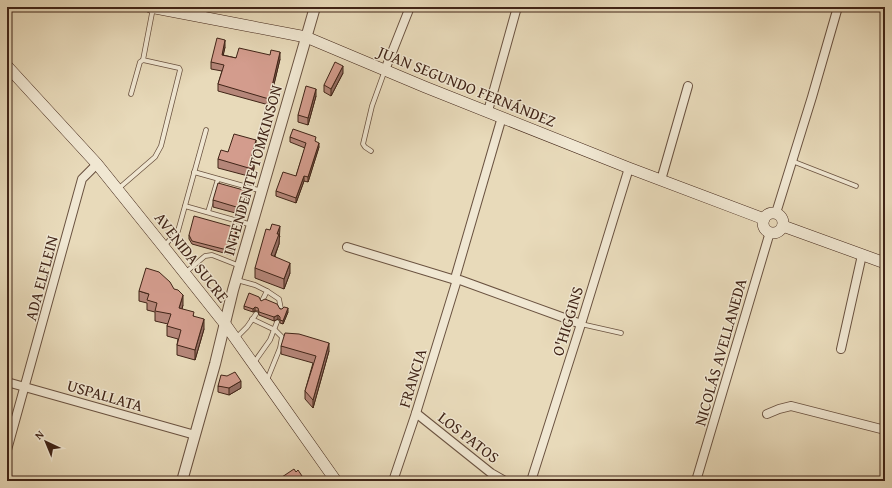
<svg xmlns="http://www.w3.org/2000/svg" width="892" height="488" font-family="'Gentium Book Plus',serif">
	<rect width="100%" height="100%" fill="#e8daba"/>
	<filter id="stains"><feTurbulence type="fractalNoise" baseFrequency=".005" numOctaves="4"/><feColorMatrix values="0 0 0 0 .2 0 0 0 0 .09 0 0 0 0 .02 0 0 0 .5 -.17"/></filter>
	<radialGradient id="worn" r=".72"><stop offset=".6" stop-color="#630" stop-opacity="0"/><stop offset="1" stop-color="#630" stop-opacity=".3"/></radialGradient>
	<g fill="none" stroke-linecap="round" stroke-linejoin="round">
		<g stroke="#6a5240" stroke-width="5.5">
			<g id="service">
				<path d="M131 94 140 62 143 60"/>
				<path d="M371 151 365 147 363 144 372 106 385 70"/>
				<path d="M792 161 856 186"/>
				<path d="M194 172 262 191"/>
				<path d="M118 189 155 157 161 146 180 70 179 68 143 60 153 8"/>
				<path d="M185 206 252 225"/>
				<path d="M208 212 218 179"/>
				<path d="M164 246 178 231 206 130"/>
				<path d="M185 273 205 256 212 255 240 266"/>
				<path d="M237 280 255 285 267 291 262 301"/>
				<path d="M267 291 279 299 281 309"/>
				<path d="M252 319 275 330 282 337 280 348 267 380"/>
				<path d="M581 324 621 333"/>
				<path d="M236 338 247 327 256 314"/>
				<path d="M253 364 270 340 277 322"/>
			</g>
		</g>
		<g stroke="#6a5240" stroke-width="10">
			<g id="minor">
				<path d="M385 70 410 7"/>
				<path d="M488 111 517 7"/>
				<path d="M661 180 688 86"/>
				<path d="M776 213 812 97 838 7"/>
				<path d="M347 247 452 279"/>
				<path d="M456 275 502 117"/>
				<path d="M460 280 581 324"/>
				<path d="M841 349 862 255"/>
				<path d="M7 382 195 435"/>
				<path d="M416 413 491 473 505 481"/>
				<path d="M767 414 779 409 791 406 885 430"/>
				<path d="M7 450 82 179 97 164"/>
				<path d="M393 481 416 413 456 283"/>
				<path d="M531 481 581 324 629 168"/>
				<path d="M696 481 770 232"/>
			</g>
		</g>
		<g stroke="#6a5240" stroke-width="12">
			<path id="tertiary" d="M182 481 215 364 233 290 315 7"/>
		</g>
		<g stroke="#402417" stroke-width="12">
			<g id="secondary">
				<path d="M150 7 306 37 425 87 629 168 764 219"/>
				<path d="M7 66 97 164 163 246 225 324 336 481"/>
				<circle cx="773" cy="223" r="10"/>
				<path d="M783 226 885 263"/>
			</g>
		</g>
		<use href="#service" stroke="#f0e7d2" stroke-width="4"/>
		<use href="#minor" stroke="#f0e7d2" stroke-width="8"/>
		<use href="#tertiary" stroke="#f0e7d2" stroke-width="10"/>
		<use href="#secondary" stroke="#f0e7d2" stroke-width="11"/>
	</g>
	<g fill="#b58679" stroke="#402417">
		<path d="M225 47 223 55 236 58 280 59 269 105 218 91V84L222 71 211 69V62Z"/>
		<path d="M343 73 331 96 324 92V85Z"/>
		<path d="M316 96 308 125 298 122V115Z"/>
		<path d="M290 137 316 142 319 147 308 182 304 181 296 203 276 196V191L296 176 305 148 290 142Z"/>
		<path d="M256 149 253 159 254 168 252 177 218 168V159L228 152Z"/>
		<path d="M247 197 243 215 213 207V200Z"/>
		<path d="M237 231 231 255 192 244 189 239V235Z"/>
		<path d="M280 236 279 238V244L275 256 290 273 284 289 255 278V268Z"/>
		<path d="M139 291 183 305 182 309 194 316 204 329 195 360 177 355V345L178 339 167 336V326L168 324 155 321V312L147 310V303L139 301Z"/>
		<path d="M261 301 288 312 283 324 280 323V320L278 319 274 321 259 315 258 311H255L253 312 244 309V306Z"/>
		<path d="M281 346 329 351 313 408 305 399V391L313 363 281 354Z"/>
		<path d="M218 386 241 388 229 395 218 392Z"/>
	</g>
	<g fill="#946d63" stroke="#402417">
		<path d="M225 40V47L222 61V55Z"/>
		<path d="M280 52V59L269 105V99Z"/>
		<path d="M343 66V73L331 96V89Z"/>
		<path d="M316 89V96L308 125V118Z"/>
		<path d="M256 140V149L251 167V158Z"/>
		<path d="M319 143V147L308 182V177Z"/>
		<path d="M254 159V168L252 177V169Z"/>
		<path d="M304 176V181L296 203V198Z"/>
		<path d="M247 191V197L243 215V209Z"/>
		<path d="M280 226 279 244 271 265V255L277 234Z"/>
		<path d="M237 228V231L231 255V251Z"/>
		<path d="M290 263V273L284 289V279Z"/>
		<path d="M183 295V305L179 318V308Z"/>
		<path d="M255 307V311L253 312V309Z"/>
		<path d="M288 308V312L283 324V321Z"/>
		<path d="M278 315V319L274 321V317Z"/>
		<path d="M204 319V329L195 360V350Z"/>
		<path d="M329 343V351L313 408V400Z"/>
		<path d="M241 381V388L229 395V388Z"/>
		<path d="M302 476V481H298L300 478Z"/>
	</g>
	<g fill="#d39c8d" stroke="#402417">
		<path d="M217 38 225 40 222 55 236 58 239 48 270 55 271 50 280 52 269 99 218 84 224 65 211 62Z"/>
		<path d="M335 62 343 66 331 89 324 85Z"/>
		<path d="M306 86 316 89 308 118 298 115Z"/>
		<path d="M293 129 316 137 315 141 319 143 308 177 304 176 296 198 276 191 283 172 296 176 306 143 290 137Z"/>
		<path d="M234 134 256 140 251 158 254 159 252 169 218 159 221 150 228 152Z"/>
		<path d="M218 183 247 191 243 209 213 200Z"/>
		<path d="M194 216 237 228 231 251 192 241 189 235Z"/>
		<path d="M272 224 280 226 277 234H279L271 255 290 263 284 279 255 268 266 229 270 230Z"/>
		<path d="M146 268 159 272 170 282 174 289 178 290 183 295 179 308 194 312 193 316 204 319 195 350 177 345 181 330 167 326 171 314 155 311 157 303 147 300 149 294 139 291Z"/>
		<path d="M249 293 259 297 261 301 265 299 277 304 280 309H282L284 307 288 308 283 321 280 320V317L278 315 274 317 259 312 258 308 255 307 253 309 244 306Z"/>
		<path d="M285 333 299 334 329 343 313 400 305 391 316 356 281 346Z"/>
		<path d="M235 372 241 381 229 388 218 386 221 375 227 376Z"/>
		<path d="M294 469 296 472 298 470 302 476 300 478 301 479 298 481H285L282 477Z"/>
	</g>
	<g text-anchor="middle" stroke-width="3" stroke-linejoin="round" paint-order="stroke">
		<g font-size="16" fill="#402417" stroke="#f0e7d2">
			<text transform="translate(467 86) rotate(22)" y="6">JUAN SEGUNDO FERNÁNDEZ</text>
			<text transform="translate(252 170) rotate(-74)" y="6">INTENDENTE TOMKINSON</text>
			<text transform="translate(192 257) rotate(52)" y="6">AVENIDA SUCRE</text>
			<text transform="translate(41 278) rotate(-75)" y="6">ADA ELFLEIN</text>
			<text transform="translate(567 321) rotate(-73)" y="6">O'HIGGINS</text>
			<text transform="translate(720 352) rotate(-74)" y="6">NICOLÁS AVELLANEDA</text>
			<text transform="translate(412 378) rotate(-73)" y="6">FRANCIA</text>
			<text transform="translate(105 395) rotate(16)" y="6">USPALLATA</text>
			<text transform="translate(469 437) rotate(38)" y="6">LOS PATOS</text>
		</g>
	</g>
	<rect width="892" height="488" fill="none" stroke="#e8daba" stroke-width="24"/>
	<rect x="8" y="8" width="876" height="472" fill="none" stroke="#402417" stroke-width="2"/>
	<rect x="12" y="12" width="868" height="464" fill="none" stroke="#402417"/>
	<g transform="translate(46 442) rotate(316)" stroke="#f0e7d2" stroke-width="3" paint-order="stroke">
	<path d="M0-3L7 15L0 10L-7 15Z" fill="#402417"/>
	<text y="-6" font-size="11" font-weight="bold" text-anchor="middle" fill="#402417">N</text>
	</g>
	<rect width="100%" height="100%" filter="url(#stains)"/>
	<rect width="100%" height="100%" fill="url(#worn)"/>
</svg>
